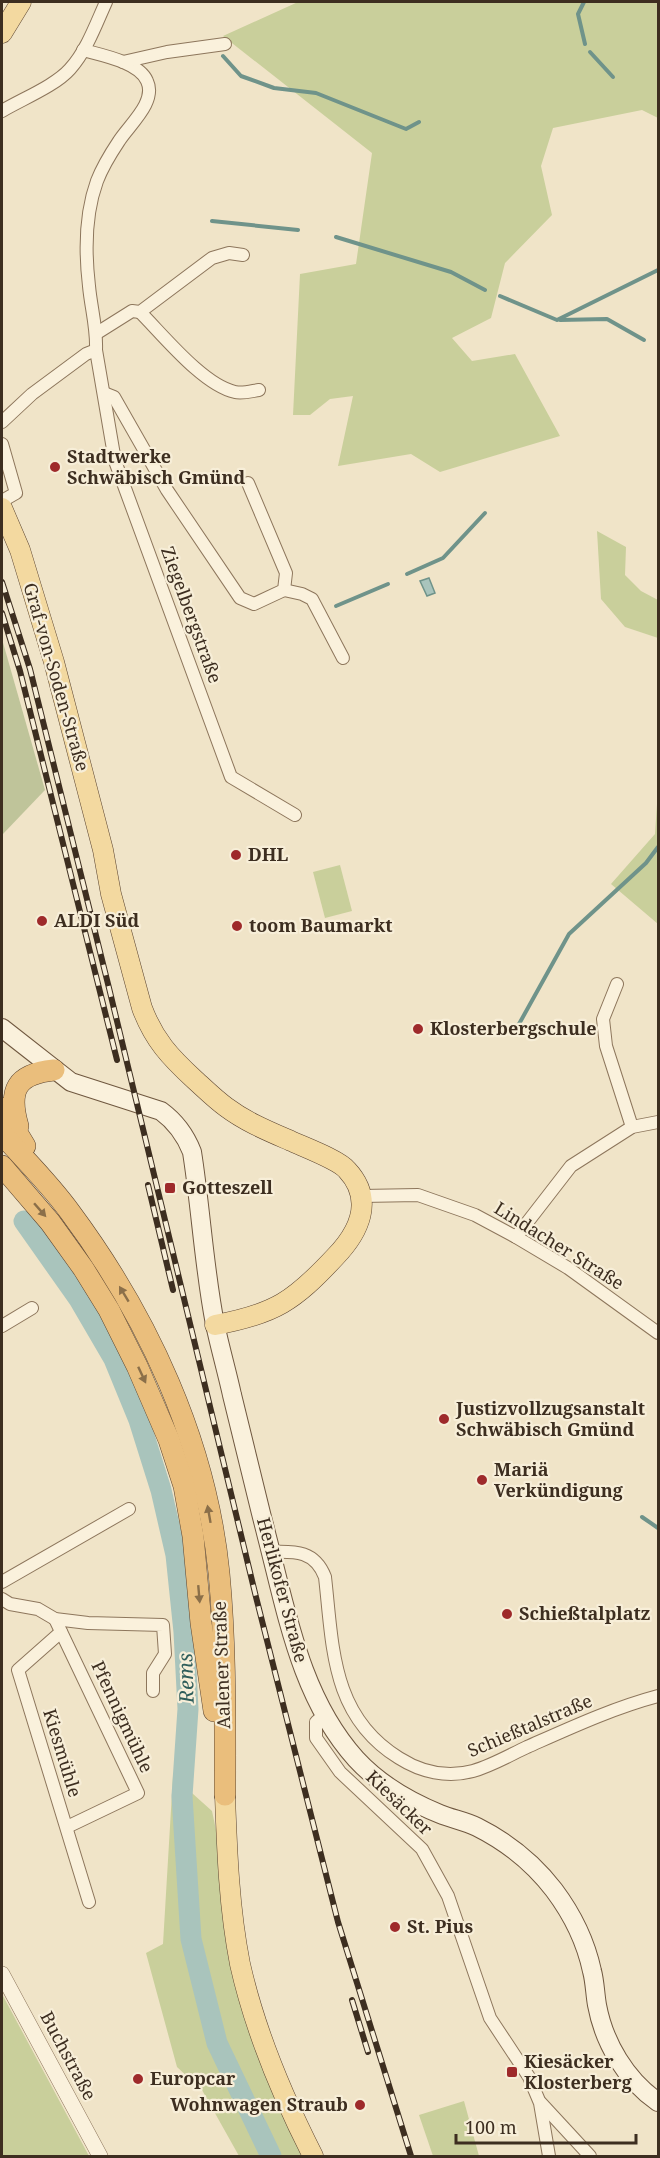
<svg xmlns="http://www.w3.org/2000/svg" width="660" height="2158" font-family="'Noto Serif',serif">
	<rect width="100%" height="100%" fill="#f0e4c8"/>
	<g fill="#c9cf9b">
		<path d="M298 2H658V118L642 110 553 128 541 166 552 215 505 263 491 318 452 338 472 361 515 354 560 436 440 472 411 454 338 466 353 396 330 399 310 415H293L300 274 356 264 372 153 223 36Z"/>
		<path d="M597 531 626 547 625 575 641 591 658 600V638L625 627 601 599Z"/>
		<path d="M658 789V924L611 884 655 834Z"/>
		<path d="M340 865 352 911 325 918 313 872Z"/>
		<path d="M173 1776 212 1811 216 1830 222 1893 307 2156H239L202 2090 177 2067 146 1953 163 1944Z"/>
		<path d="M2 1994 89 2156H2Z"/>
		<path d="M464 2101 479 2156H433L419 2115Z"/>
	</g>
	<path fill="#bfc49a" d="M2 639 45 790 2 835Z"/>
	<path fill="#a9c4bc" stroke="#6f938a" stroke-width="1.5" d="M429 578 435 593 427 596 420 581Z"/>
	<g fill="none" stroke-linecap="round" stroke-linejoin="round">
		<g stroke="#6f938a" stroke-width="4">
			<path d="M584 2 578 14 585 44"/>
			<path d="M590 52 613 77"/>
			<path d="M223 56 241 76 274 88 316 93 406 129 419 122"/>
			<path d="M212 221 298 230"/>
			<path d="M336 237 451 272 485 290"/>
			<path d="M500 296 557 320 658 270"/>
			<path d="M560 320 607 319 644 340"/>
			<path d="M407 574 443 558 485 513"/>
			<path d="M336 606 388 584"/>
			<path d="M519 1024 569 934 646 863 658 847"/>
			<path d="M642 1517 658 1528"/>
		</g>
		<path stroke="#a9c4bc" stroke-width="21" d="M24 1221 79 1299 114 1359 139 1420 161 1490 176 1555 184 1632 188 1709 182 1796 191 1939 217 2043 271 2156"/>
		<g stroke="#8d765c" stroke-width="14">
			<g id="minor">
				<path d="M83 50C101 55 139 62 147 81 157 102 129 125 119 141 111 153 102 168 97 181 85 214 85 252 89 286 91 308 97 328 96 350L115 461 231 777 295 815"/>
				<path d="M123 62 167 52 225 44"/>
				<path d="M2 111C22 99 55 86 70 69 87 50 96 24 106 2"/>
				<path d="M140 312C163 335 203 385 235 392 242 394 252 391 259 390"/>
				<path d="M97 333 132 311 140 312 212 258 229 253 243 255"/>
				<path d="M104 393 114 397 167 490 240 598 254 604 284 590 286 573 248 483"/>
				<path d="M2 422 32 394 86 354 96 350"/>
				<path d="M2 444 16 493 2 501"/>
				<path d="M284 590 302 594 312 599 343 658"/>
				<path d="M617 984 603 1019 606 1046 632 1127"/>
				<path d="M362 1196 418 1195 475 1215 516 1237 568 1268 658 1333"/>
				<path d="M516 1237 571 1166 632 1127 658 1122"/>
				<path d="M2 1326 32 1308"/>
				<path d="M271 1552C296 1551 315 1551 325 1577 333 1647 331 1716 399 1758 421 1772 447 1778 473 1771 491 1766 510 1755 527 1747 570 1728 613 1708 658 1696"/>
				<path d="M2 1582 129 1509"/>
				<path d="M2 1599 10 1604 38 1609 55 1619 88 1623 163 1625 165 1654 153 1673V1691"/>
				<path d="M55 1619 138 1793 67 1827"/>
				<path d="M61 1632 18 1670 89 1902"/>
				<path d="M324 1715 316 1722V1738L340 1772 422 1849 448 1896 490 2018 529 2077 540 2103 549 2156"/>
				<path d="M541 2103 590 2156"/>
			</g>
		</g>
		<g stroke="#8d765c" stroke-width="16">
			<path id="tertiary" d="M2 1974 100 2156"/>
		</g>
		<g stroke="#6f573f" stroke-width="20">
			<path id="secondary" d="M2 1028 71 1082 161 1111C176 1122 185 1134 192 1152 201 1209 204 1268 215 1324 220 1348 227 1372 232 1395 244 1443 255 1490 267 1537 287 1614 301 1698 356 1759 379 1784 408 1801 440 1814 452 1819 465 1821 477 1827 507 1842 534 1864 554 1890 572 1914 586 1943 592 1971 595 1982 595 1994 597 2005 604 2043 626 2080 658 2102"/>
		</g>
		<g stroke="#5b4430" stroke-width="21">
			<g id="primary">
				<path d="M2 33 21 2"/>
				<path d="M2 508 20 550 54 662 103 850 111 894 142 1008C154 1040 170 1057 195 1080 205 1089 215 1099 226 1107 246 1122 268 1131 291 1141 304 1147 339 1160 347 1170 375 1200 359 1232 335 1257 294 1301 275 1314 215 1325"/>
				<path d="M225 1795C227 1851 229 1908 240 1964 255 2031 282 2095 313 2156"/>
			</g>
		</g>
		<g stroke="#5b4430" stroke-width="22">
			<g id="trunk">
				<path d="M2 1108 25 1146"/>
				<path d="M18 1126C8 1090 16 1074 54 1070"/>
				<path d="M2 1134C25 1160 50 1184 70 1212 148 1317 206 1442 219 1573 226 1646 225 1721 225 1795"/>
				<path d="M2 1166 50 1222 83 1268 109 1310 137 1366 169 1440 184 1486 193 1536 201 1623 214 1711"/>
			</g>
		</g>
		<use href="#minor" stroke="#faf1dc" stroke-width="12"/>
		<use href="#tertiary" stroke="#faf1dc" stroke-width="15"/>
		<use href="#secondary" stroke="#faf1dc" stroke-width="18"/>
		<use href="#primary" stroke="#f3d9a0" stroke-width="20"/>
		<use href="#trunk" stroke="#eabe7c" stroke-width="21"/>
		<g stroke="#3d2e20" stroke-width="6">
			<g id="rail">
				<path d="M2 582 30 669 109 988 256 1597 338 1922 411 2156"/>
				<path d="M2 613 20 671 117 1060"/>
				<path d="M148 1185 173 1290"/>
				<path d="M352 2000 368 2052"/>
			</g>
		</g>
		<use href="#rail" stroke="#f7eed8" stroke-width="4" stroke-dasharray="11" stroke-linecap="butt"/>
	</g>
	<defs><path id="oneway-solid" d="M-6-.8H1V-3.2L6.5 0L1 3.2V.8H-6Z" transform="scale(1.5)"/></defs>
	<g fill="#8b6f49">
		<use href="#oneway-solid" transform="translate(40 1210) rotate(49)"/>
		<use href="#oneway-solid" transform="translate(124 1294) rotate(-121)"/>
		<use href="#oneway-solid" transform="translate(142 1375) rotate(65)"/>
		<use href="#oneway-solid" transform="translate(209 1514) rotate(-100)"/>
		<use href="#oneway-solid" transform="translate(199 1594) rotate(85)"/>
	</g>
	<g fill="#9e2a2b" stroke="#f7eed8" stroke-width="2">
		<circle cx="55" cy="467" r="6"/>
		<circle cx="236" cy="855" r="6"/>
		<circle cx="42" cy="921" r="6"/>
		<circle cx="237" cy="926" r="6"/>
		<circle cx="418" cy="1029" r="6"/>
		<rect x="164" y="1182" width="12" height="12" rx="3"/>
		<circle cx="444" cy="1419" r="6"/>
		<circle cx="482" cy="1480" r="6"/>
		<circle cx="507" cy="1614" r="6"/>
		<circle cx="395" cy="1927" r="6"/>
		<rect x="506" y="2066" width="12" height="12" rx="3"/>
		<circle cx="138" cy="2079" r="6"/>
		<circle cx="360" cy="2105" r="6"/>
	</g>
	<g text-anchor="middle" stroke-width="4.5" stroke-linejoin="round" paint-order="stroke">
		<g font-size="18" font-weight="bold" fill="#3d2e20" stroke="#f7eed8" text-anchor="start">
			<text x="67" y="463">Stadtwerke<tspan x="67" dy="21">Schwäbisch Gmünd</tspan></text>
			<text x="248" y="861">DHL</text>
			<text x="54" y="927">ALDI Süd</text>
			<text x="249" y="932">toom Baumarkt</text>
			<text x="430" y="1035">Klosterbergschule</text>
			<text x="182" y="1194">Gotteszell</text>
			<text x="456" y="1415">Justizvollzugsanstalt<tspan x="456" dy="21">Schwäbisch Gmünd</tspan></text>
			<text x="494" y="1476">Mariä<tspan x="494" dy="21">Verkündigung</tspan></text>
			<text x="519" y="1620">Schießtalplatz</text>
			<text x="407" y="1933">St. Pius</text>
			<text x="524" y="2068">Kiesäcker<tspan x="524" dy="21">Klosterberg</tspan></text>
			<text x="150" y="2085">Europcar</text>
			<text x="348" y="2111" text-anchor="end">Wohnwagen Straub</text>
		</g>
		<g font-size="18" fill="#3d2e20" stroke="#f7eed8">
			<text transform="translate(191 615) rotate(70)" y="6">Ziegelbergstraße</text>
			<text transform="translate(56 677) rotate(74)" y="6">Graf-von-Soden-Straße</text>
			<text transform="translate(559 1246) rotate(32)" y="6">Lindacher Straße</text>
			<text transform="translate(282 1590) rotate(75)" y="6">Herlikofer Straße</text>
			<text transform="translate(222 1665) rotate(-92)" y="6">Aalener Straße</text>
			<text transform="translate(122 1717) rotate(65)" y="6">Pfennigmühle</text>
			<text transform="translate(530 1726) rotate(-23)" y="6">Schießtalstraße</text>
			<text transform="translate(62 1753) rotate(73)" y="6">Kiesmühle</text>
			<text transform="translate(399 1803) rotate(44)" y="6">Kiesäcker</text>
			<text transform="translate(68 2056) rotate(62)" y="6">Buchstraße</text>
		</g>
		<g font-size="20" font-style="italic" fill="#2f5d5a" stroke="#f7eed8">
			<text transform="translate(186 1678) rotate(-92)" y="7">Rems</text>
		</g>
	</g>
	<rect width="660" height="2158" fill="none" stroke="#3d2e20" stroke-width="6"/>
	<path d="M456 2134v9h180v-9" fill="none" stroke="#3d2e20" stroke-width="3"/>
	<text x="465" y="2134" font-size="18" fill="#3d2e20" stroke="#f7eed8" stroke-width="4.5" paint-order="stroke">100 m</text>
</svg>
